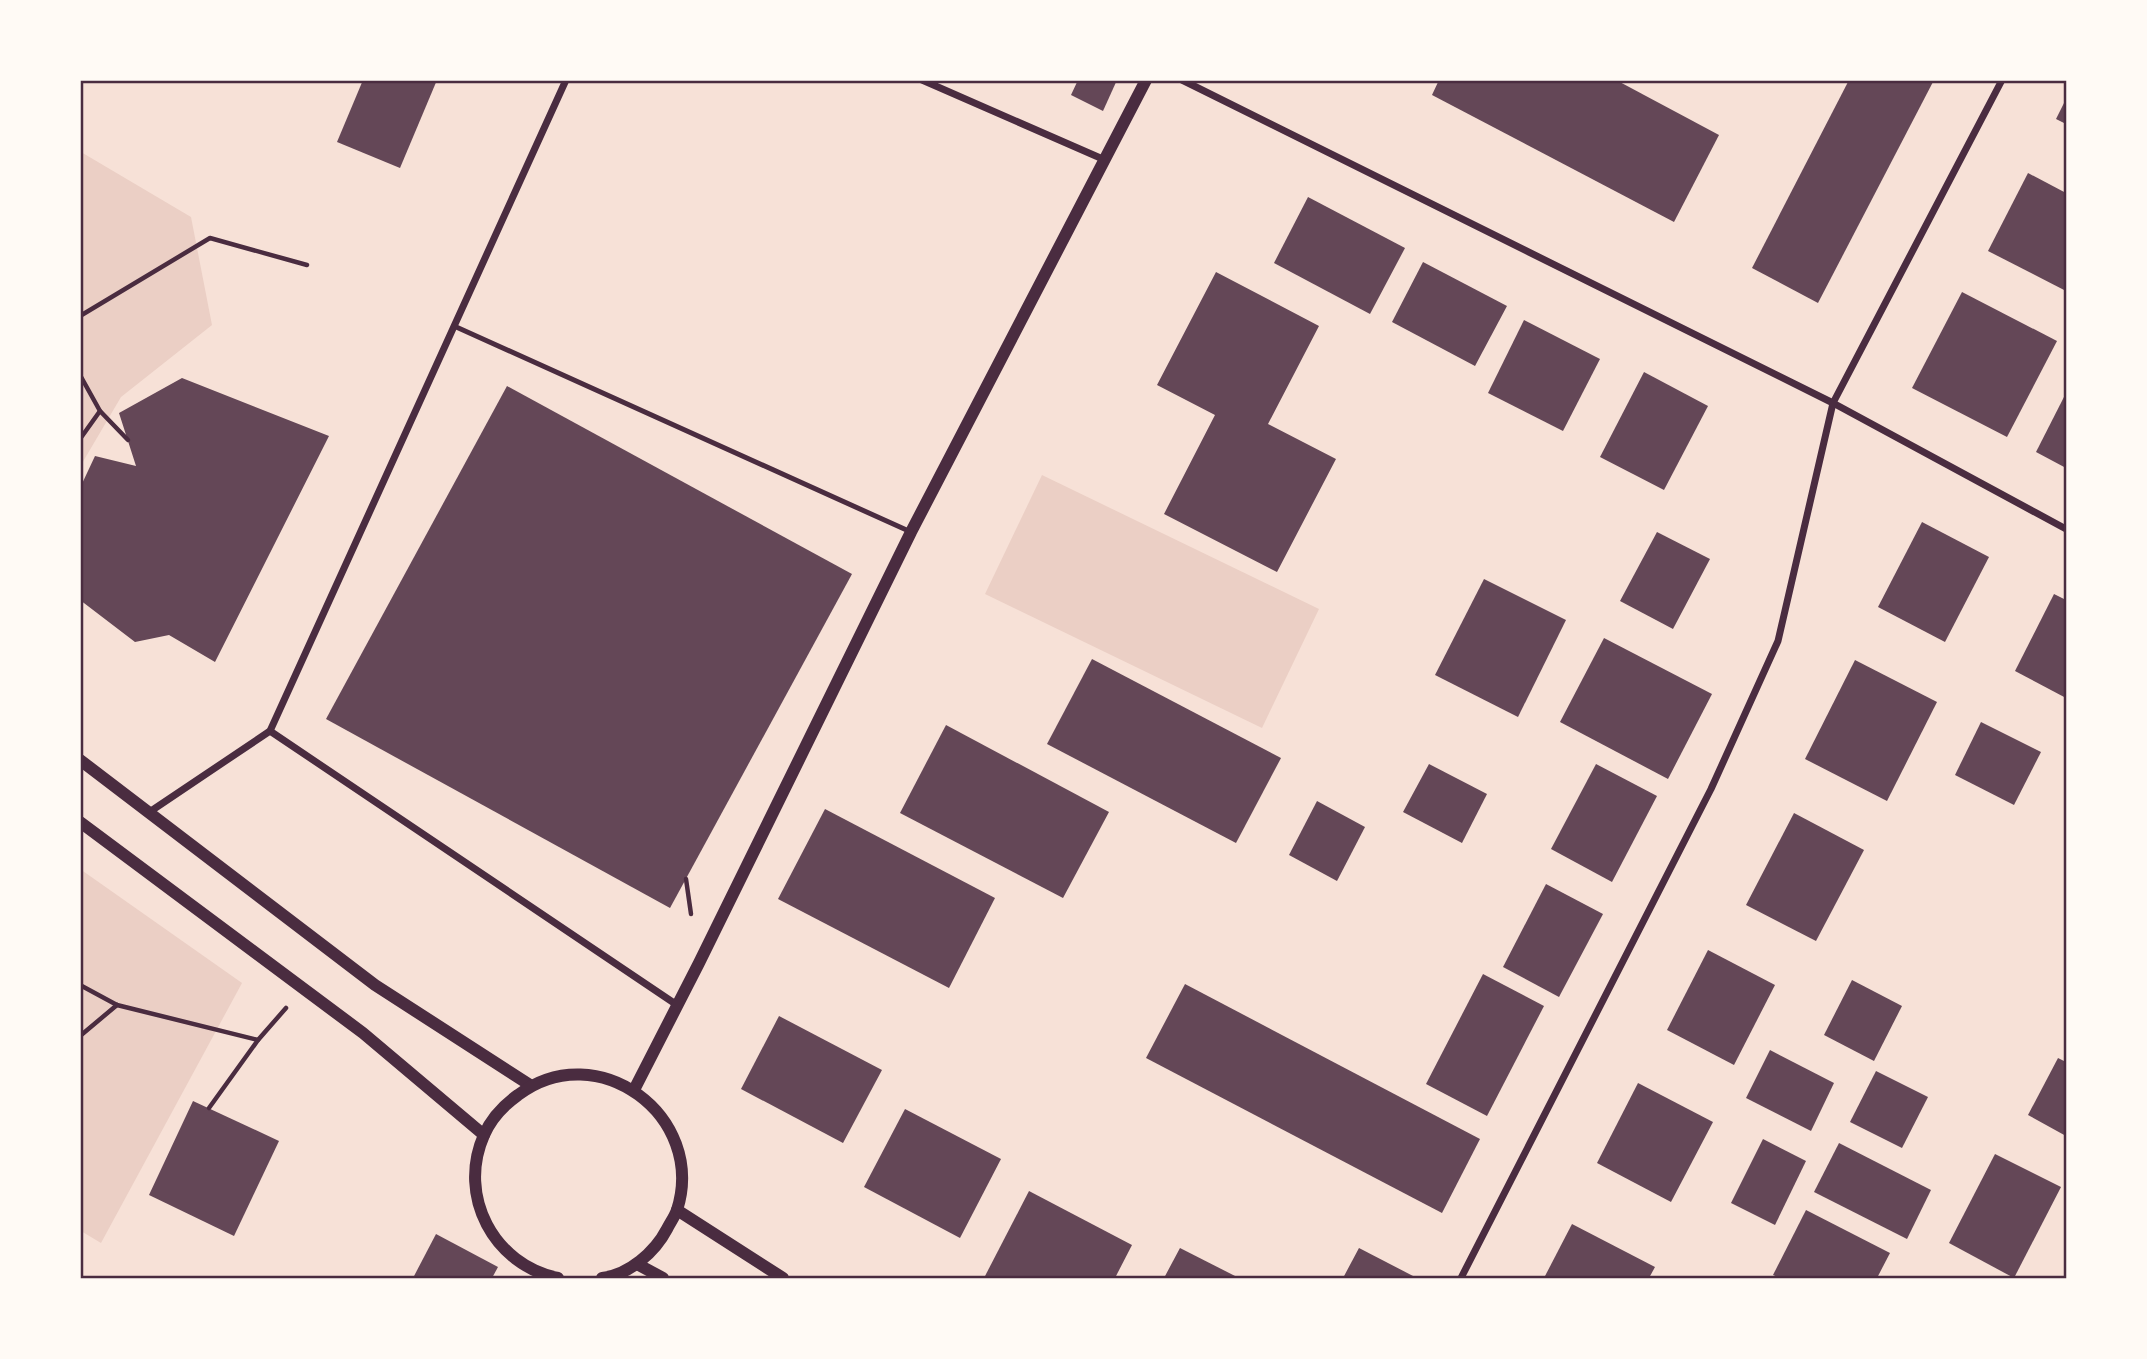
<svg xmlns="http://www.w3.org/2000/svg" width="2147" height="1359" font-family="'Fira Sans',sans-serif">
	<rect width="100%" height="100%" fill="#f7e1d7"/>
	<g fill="#ebcfc5">
		<path d="M81 152 191 217 212 325 121 397 81 465Z"/>
		<path d="M1042 475 1319 609 1262 728 985 594Z"/>
		<path d="M80 869 242 983 101 1243 81 1231Z"/>
	</g>
	<g fill="#644757">
		<path d="M363 80H437L400 168 337 142Z"/>
		<path d="M1078 80H1117L1103 111 1071 95Z"/>
		<path d="M1439 80H1616L1719 135 1674 222 1432 95Z"/>
		<path d="M1849 80H1934L1818 303 1752 268Z"/>
		<path d="M2066 99V124L2056 119Z"/>
		<path d="M2028 173 2066 193V291L1988 251Z"/>
		<path d="M1308 197 1405 248 1370 314 1274 263Z"/>
		<path d="M1423 262 1507 306 1475 366 1392 322Z"/>
		<path d="M1216 272 1319 326 1268 424 1336 459 1277 572 1164 514 1215 415 1157 385Z"/>
		<path d="M1962 292 2057 341 2007 437 1912 388Z"/>
		<path d="M1524 320 1600 359 1563 431 1488 393Z"/>
		<path d="M1644 372 1708 406 1664 490 1600 457Z"/>
		<path d="M182 378 329 436 215 662 169 635 135 642 80 600V488L95 456 136 466 119 413Z"/>
		<path d="M507 386 852 574 670 908 326 719Z"/>
		<path d="M2066 393V468L2036 452Z"/>
		<path d="M1922 522 1989 557 1945 642 1878 607Z"/>
		<path d="M1657 532 1710 559 1673 629 1620 601Z"/>
		<path d="M1484 579 1566 620 1518 717 1435 675Z"/>
		<path d="M2054 594 2066 600V698L2015 671Z"/>
		<path d="M1604 638 1712 694 1668 779 1560 722Z"/>
		<path d="M1092 659 1281 758 1236 843 1047 744Z"/>
		<path d="M1855 660 1937 702 1887 801 1805 759Z"/>
		<path d="M1981 722 2041 752 2014 805 1955 775Z"/>
		<path d="M946 725 1109 812 1063 898 900 813Z"/>
		<path d="M1429 764 1487 794 1462 843 1403 812Z"/>
		<path d="M1596 764 1657 796 1612 882 1551 849Z"/>
		<path d="M1317 801 1365 827 1337 881 1289 855Z"/>
		<path d="M825 809 995 898 949 988 778 899Z"/>
		<path d="M1794 813 1864 850 1816 941 1746 905Z"/>
		<path d="M1546 884 1603 914 1559 997 1503 967Z"/>
		<path d="M1708 950 1775 985 1734 1065 1667 1030Z"/>
		<path d="M1483 974 1544 1006 1487 1116 1426 1084Z"/>
		<path d="M1852 980 1902 1006 1874 1061 1824 1035Z"/>
		<path d="M1185 984 1480 1139 1442 1213 1146 1058Z"/>
		<path d="M779 1016 882 1070 843 1143 741 1089Z"/>
		<path d="M1770 1050 1834 1083 1811 1131 1746 1098Z"/>
		<path d="M2058 1058 2066 1062V1136L2028 1115Z"/>
		<path d="M1876 1071 1928 1097 1902 1148 1850 1122Z"/>
		<path d="M1638 1083 1713 1122 1671 1202 1597 1163Z"/>
		<path d="M193 1101 279 1141 234 1236 149 1195Z"/>
		<path d="M905 1109 1001 1159 960 1238 864 1187Z"/>
		<path d="M1763 1139 1806 1161 1775 1225 1731 1203Z"/>
		<path d="M1839 1143 1931 1190 1907 1239 1814 1192Z"/>
		<path d="M1995 1154 2061 1187 2014 1278 1949 1243Z"/>
		<path d="M1029 1191 1132 1245 1115 1278H984Z"/>
		<path d="M1806 1210 1890 1253 1877 1278H1780L1773 1275Z"/>
		<path d="M1572 1224 1655 1267 1649 1278H1544Z"/>
		<path d="M436 1234 498 1267 492 1278H413Z"/>
		<path d="M1180 1248 1239 1278H1164Z"/>
		<path d="M1359 1248 1415 1277 1414 1278H1343Z"/>
	</g>
	<g fill="none" stroke-linecap="round" stroke-linejoin="round">
		<g stroke="#4a2c40" stroke-width="4.5">
			<path d="M80 316 210 238 307 265"/>
			<path d="M80 375 100 411 128 440"/>
			<path d="M80 439 100 411"/>
			<path d="M686 879 691 914"/>
			<path d="M80 985 117 1005 258 1040"/>
			<path d="M80 1036 117 1005"/>
			<path d="M209 1108 258 1040 286 1008"/>
		</g>
		<path stroke="#4a2c40" stroke-width="5" d="M454 326 911 532"/>
		<g stroke="#4a2c40" stroke-width="7">
			<path d="M922 80 1105 160"/>
			<path d="M1182 80 1833 403 2066 529"/>
			<path d="M270 731 677 1005"/>
			<path d="M148 813 270 731 566 80"/>
			<path d="M1461 1278 1711 789 1778 641 1833 403 2002 80"/>
		</g>
		<g stroke="#4a2c40" stroke-width="12">
			<path d="M80 760 375 985 530 1085"/>
			<path d="M80 822 363 1033 484 1135"/>
			<path d="M634 1090 699 963 911 532 1146 80"/>
			<path d="M677 1210 783 1278"/>
			<path d="M637 1264 663 1278"/>
			<path d="M558 1278C494 1265 457 1196 484 1135 491 1119 504 1105 518 1095 597 1035 707 1116 677 1210 675 1216 670 1223 667 1229 655 1252 629 1275 602 1278"/>
		</g>
	</g>
	<rect width="2147" height="1359" fill="none" stroke="#fffaf5" stroke-width="164"/>
	<rect x="82" y="82" width="1983" height="1195" fill="none" stroke="#4a2c40" stroke-width="2.5"/>
</svg>
